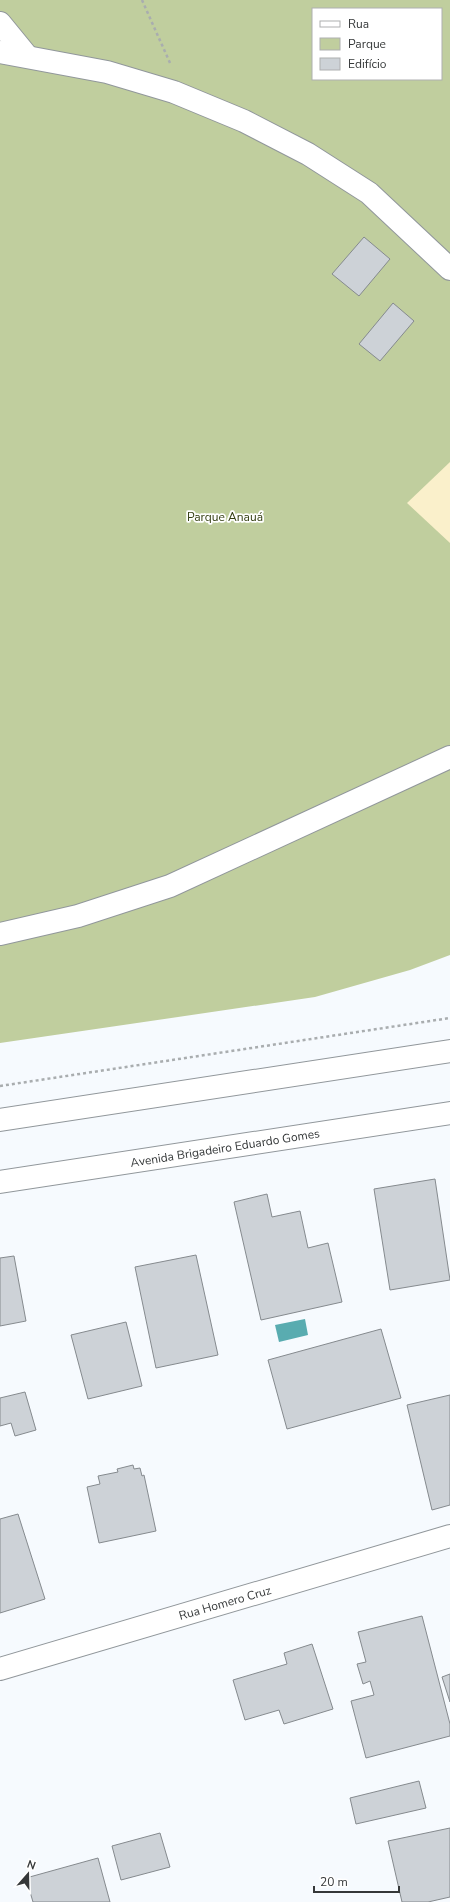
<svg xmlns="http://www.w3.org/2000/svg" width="450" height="1902" font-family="'Nunito Sans',sans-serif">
	<rect width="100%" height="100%" fill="#f6fafe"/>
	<path fill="#c0ce9e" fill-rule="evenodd" d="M0 0H450V955L410 970 315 997 0 1043ZM313 9H441V79H313Z"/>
	<path fill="#faf0cb" d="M450 462V543L407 503Z"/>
	<path fill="#59acb0" d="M305 1319 308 1335 279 1342 275 1325Z"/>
	<g fill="#cdd2d7" stroke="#858a8e">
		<path d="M364 237 390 259 359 296 332 274Z"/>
		<path d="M393 303 414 321 380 361 359 344Z"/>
		<path d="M435 1179 450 1280 390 1290 374 1189Z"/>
		<path d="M267 1194 272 1217 300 1211 308 1248 328 1243 342 1302 261 1320 234 1202Z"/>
		<path d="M196 1255 218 1355 156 1368 135 1267Z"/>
		<path d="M14 1256 26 1321 0 1326V1258Z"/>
		<path d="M126 1322 142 1386 88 1399 71 1335Z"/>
		<path d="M381 1329 401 1398 287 1429 268 1360Z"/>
		<path d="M25 1392 36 1430 15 1436 11 1423 0 1426V1398Z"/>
		<path d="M450 1395V1505L432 1510 407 1405Z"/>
		<path d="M133 1465 134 1469 140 1468 142 1476 144 1475 156 1531 99 1543 87 1487 100 1484 98 1476 118 1472 117 1469Z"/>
		<path d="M18 1514 45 1599 0 1613V1519Z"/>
		<path d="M422 1616 450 1724V1736L366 1758 351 1701 374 1695 370 1681 363 1684 357 1664 366 1662 358 1632Z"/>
		<path d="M312 1644 333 1709 284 1724 279 1710 245 1720 233 1680 287 1664 284 1653Z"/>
		<path d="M450 1674V1702L442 1677Z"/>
		<path d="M419 1781 426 1808 356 1824 350 1798Z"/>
		<path d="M450 1828V1897L428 1902H402L388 1841Z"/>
		<path d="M160 1833 170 1867 121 1880 112 1846Z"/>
		<path d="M98 1858 110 1902H33L26 1878Z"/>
	</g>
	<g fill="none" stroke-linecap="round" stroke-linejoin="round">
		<g stroke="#91979b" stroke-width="24">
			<g id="minor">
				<path d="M0 23 27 56"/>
				<path d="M0 52 107 72 174 92 244 121 308 154 369 193 450 269"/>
				<path d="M0 934 78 916 170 886 450 757"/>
				<path d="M0 1669 450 1536"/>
			</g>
		</g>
		<g stroke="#91979b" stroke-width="24">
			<g id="major">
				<path d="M0 1120 450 1051"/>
				<path d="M0 1182 450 1113"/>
			</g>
		</g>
		<g stroke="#a9adaf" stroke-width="2.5" stroke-dasharray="3 3" stroke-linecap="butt">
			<path d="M142 0 170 63"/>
			<path d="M0 1086 450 1018"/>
		</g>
		<use href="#minor" stroke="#fff" stroke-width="22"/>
		<use href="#major" stroke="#fff" stroke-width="22"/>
	</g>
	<g text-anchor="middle" stroke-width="3.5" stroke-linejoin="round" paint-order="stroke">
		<g font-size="12" fill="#343e12" stroke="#fff">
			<text x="225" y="521">Parque Anauá</text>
		</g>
		<g font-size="12" fill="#353839" stroke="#fff">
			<text transform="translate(225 1148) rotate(-9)" y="4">Avenida Brigadeiro Eduardo Gomes</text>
			<text transform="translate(225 1603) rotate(-16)" y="4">Rua Homero Cruz</text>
		</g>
	</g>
	<rect x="312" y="8" width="130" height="72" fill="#ffffff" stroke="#aeafb0"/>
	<rect x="320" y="21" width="20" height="6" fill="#ffffff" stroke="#aeafb0"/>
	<text x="348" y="28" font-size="12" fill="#353839">Rua</text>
	<rect x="320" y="38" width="20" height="12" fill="#c0ce9e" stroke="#aeafb0"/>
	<text x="348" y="48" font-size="12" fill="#353839">Parque</text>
	<rect x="320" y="58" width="20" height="12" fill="#cdd2d7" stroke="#aeafb0"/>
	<text x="348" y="68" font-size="12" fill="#353839">Edifício</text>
	<g transform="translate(28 1874) rotate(20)" stroke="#ffffff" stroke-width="3" paint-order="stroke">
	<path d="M0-3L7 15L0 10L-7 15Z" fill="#353839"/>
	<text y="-6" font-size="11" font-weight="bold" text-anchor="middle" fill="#353839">N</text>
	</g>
	<path d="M314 1886v6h85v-6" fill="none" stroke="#353839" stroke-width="2"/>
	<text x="320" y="1886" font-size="12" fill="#353839" stroke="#ffffff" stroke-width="3" paint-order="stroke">20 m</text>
</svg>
